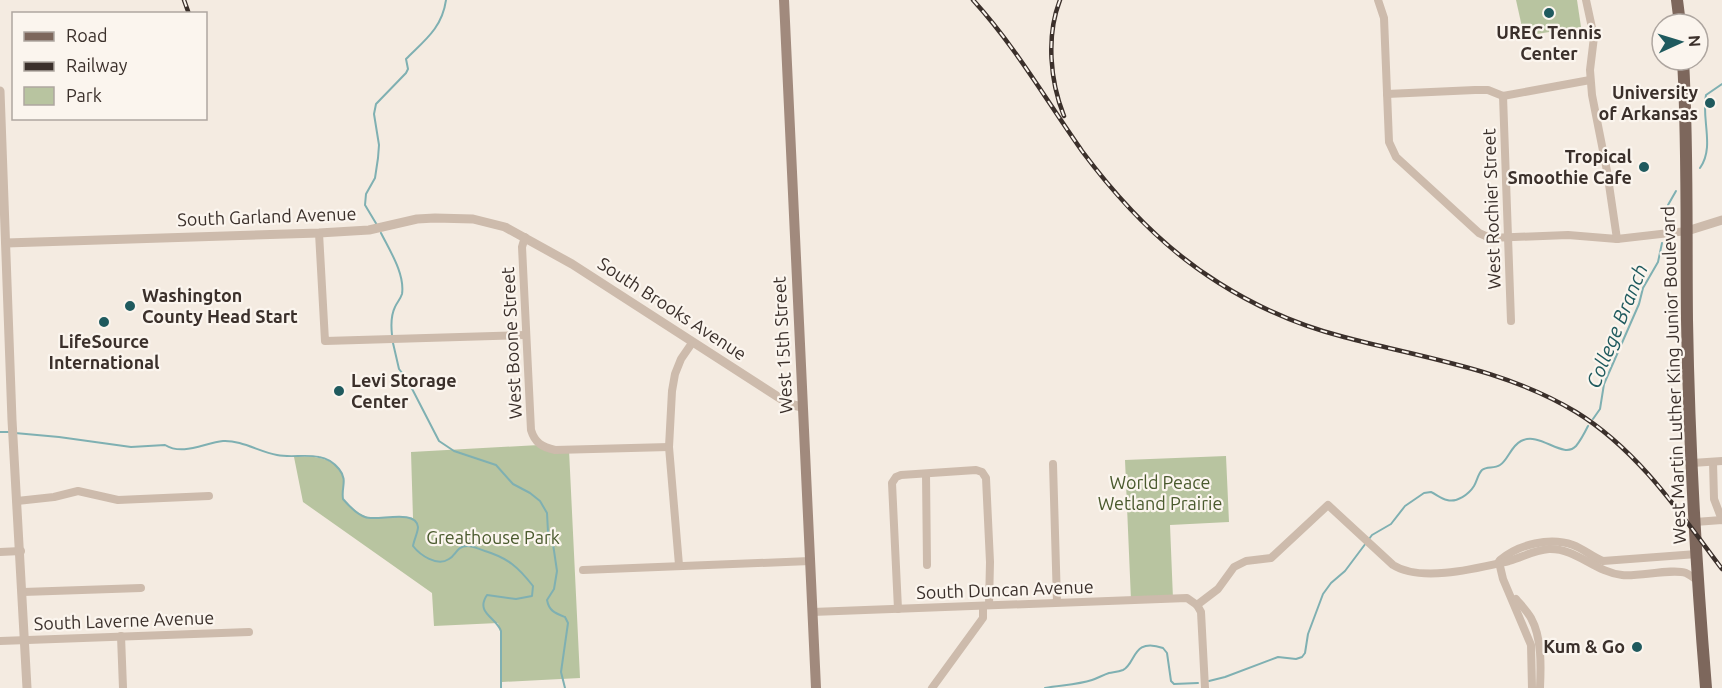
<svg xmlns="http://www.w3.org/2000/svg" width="1722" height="688" font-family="Ubuntu,sans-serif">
	<rect width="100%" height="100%" fill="#f4ebe1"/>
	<g fill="#b8c4a0">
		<path d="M1516 0H1577L1581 27 1524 36Z"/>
		<path d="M539 445 569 450 580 678 502 682V640L498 623 434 626 432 593 303 502 294 457C312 455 340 457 344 480 345 487 341 492 343 499 373 530 377 513 413 518L411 452Z"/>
		<path d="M1226 456 1229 522 1170 525 1173 599 1131 600 1125 460Z"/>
	</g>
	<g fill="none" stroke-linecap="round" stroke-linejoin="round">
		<g stroke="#7fb0b2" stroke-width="2">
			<path d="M1700 168C1715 147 1701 119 1706 95L1722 84"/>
			<path d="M377 225 365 205 366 194 375 178 378 158 379 145 374 114 376 104 406 73 408 69 406 59C425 40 442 28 446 0"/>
			<path d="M1665 228 1668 205 1676 191"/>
			<path d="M381 233C390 251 405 274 402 294 400 300 397 302 395 307 391 315 391 326 392 335"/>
			<path d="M393 343 399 369 407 379 439 441 454 451 496 465 513 484 530 493 540 501 547 513 548 532 553 544 557 571 554 589 547 600C549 611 555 613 565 617L568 623 561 672 565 688"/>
			<path d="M1593 419 1600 409 1604 384 1639 304 1643 288 1658 262 1662 243"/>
			<path d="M0 432H9"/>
			<path d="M15 433 59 437 131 447 165 445C183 456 204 443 223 441 241 440 260 452 277 455 291 458 305 454 319 457 326 458 334 463 339 469 348 480 341 487 343 499 349 506 356 514 365 517 376 522 416 508 418 527 418 532 414 540 413 546 420 555 437 567 449 559 456 555 457 546 467 546 473 546 479 549 485 551 508 558 518 567 533 586L532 596 516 599 487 595C475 613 496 617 501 631V688"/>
			<path d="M1209 681 1225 677 1278 657 1296 659 1302 657 1305 653 1308 634 1323 594 1331 583 1345 571 1372 535 1391 524 1405 506 1424 493 1431 492C1436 494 1441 499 1447 500 1457 503 1469 494 1474 486 1477 481 1478 474 1482 470 1487 466 1494 469 1500 465 1508 460 1511 446 1521 441 1540 431 1563 460 1576 446 1581 440 1585 432 1588 426"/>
			<path d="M1045 688C1060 685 1077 685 1092 680 1098 678 1103 675 1109 673 1114 672 1118 672 1123 670 1136 664 1132 637 1163 648L1167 653 1171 681 1174 684 1198 683"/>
		</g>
		<g stroke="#cdbbac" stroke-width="8">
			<path d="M1378 0 1384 18 1389 142 1396 157 1479 233 1490 238 1568 235 1617 239 1687 231"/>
			<path d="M1586 0 1594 37 1590 70 1592 95 1607 171 1617 239"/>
			<path d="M1387 94 1475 90H1488L1503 96 1590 80"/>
			<path d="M1503 96 1511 321"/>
			<path d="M319 233 325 341 525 335"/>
			<path d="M525 237 522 247 531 430C535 443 542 447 555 450L669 447"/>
			<path d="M1713 462 1714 499 1722 520"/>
			<path d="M1692 463 1722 461"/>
			<path d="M1053 464 1057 602"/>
			<path d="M926 474 927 565"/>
			<path d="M17 501 54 497 78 491 118 500 209 496"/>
			<path d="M1695 522 1722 520"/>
			<path d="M0 552 21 551"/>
			<path d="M1500 560C1519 544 1550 537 1573 545 1584 549 1592 557 1603 561L1697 554"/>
			<path d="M1499 562 1503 579 1531 645 1532 688"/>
			<path d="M679 565 669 447 672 391 675 374 681 359 692 343"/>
			<path d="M583 570 810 561"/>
			<path d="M23 592 141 588"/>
			<path d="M1516 599C1521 605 1527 611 1531 618 1542 638 1541 666 1540 688"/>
			<path d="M1197 605 1218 589 1234 567 1246 561 1271 558 1328 505 1393 565C1421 583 1478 568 1509 561 1523 557 1534 550 1549 549 1576 548 1595 572 1622 575 1638 577 1673 568 1686 573 1690 575 1694 578 1698 581"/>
			<path d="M1197 605 1201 612 1205 688"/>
			<path d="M898 609 892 483 896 477 901 475 976 470 982 472 986 478 990 562 989 605"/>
			<path d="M812 612 1187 598 1197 605"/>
			<path d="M121 636 123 688"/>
			<path d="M0 641 249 632"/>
			<path d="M932 688 983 618V606"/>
		</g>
		<g stroke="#cdbbac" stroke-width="9">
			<path d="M0 91 12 420 27 688"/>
			<path d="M1687 231 1722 220"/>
			<path d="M6 243 319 233 369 230 417 219 435 218 473 219 505 227 572 264 789 404 802 407"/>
		</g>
		<path stroke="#a18a7d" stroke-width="10" d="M784 0 816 688"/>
		<g stroke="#7d675c" stroke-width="12">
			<path d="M1677 0 1680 24"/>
			<path d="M1683 60C1688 146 1686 233 1687 320 1689 442 1696 566 1706 688"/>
		</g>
		<g stroke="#3b302b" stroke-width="4.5">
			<g id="rail">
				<path d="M184 0 189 14"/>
				<path d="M973 0C1015 46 1046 100 1082 151 1120 202 1164 249 1219 283 1257 307 1300 326 1344 337 1423 358 1505 369 1576 412 1638 450 1680 513 1722 569"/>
				<path d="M1060 0C1046 36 1050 81 1064 116"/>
			</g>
		</g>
		<use href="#rail" stroke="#fbf5ee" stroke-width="2" stroke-dasharray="7" stroke-linecap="butt"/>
	</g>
	<g fill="#1f5a5e" stroke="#fbf5ee" stroke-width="2">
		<circle cx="1549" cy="13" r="6"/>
		<circle cx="1710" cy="103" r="6"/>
		<circle cx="1644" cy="167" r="6"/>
		<circle cx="130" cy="306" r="6"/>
		<circle cx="104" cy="322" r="6"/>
		<circle cx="339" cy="391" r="6"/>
		<circle cx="1637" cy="647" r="6"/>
	</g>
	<g text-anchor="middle" stroke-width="4.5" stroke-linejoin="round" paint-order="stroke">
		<g font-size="18" font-weight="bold" fill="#3b302b" stroke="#fbf5ee" text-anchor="end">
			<text x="1549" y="39" text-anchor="middle">UREC Tennis<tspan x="1549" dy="21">Center</tspan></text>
			<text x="1698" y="99">University<tspan x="1698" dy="21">of Arkansas</tspan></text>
			<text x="1632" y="163">Tropical<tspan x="1632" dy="21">Smoothie Cafe</tspan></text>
			<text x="142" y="302" text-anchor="start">Washington<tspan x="142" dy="21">County Head Start</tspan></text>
			<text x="104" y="348" text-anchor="middle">LifeSource<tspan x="104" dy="21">International</tspan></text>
			<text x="351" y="387" text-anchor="start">Levi Storage<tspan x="351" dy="21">Center</tspan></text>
			<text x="1625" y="653">Kum &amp; Go</text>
		</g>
		<g font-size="18" fill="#3b302b" stroke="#fbf5ee">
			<text transform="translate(1492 209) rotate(-92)" y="6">West Rochier Street</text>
			<text transform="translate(267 217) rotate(-2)" y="6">South Garland Avenue</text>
			<text transform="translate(672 309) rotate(33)" y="6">South Brooks Avenue</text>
			<text transform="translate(512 343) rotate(-93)" y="6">West Boone Street</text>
			<text transform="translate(783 345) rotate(-93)" y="6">West 15th Street</text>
			<text transform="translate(1674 375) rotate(-92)" y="6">West Martin Luther King Junior Boulevard</text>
			<text transform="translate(1005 590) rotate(-2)" y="6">South Duncan Avenue</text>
			<text transform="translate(124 621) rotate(-2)" y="6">South Laverne Avenue</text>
		</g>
		<g font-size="18" fill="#4a5a2e" stroke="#fbf5ee">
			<text x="1160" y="489">World Peace<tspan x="1160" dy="21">Wetland Prairie</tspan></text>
			<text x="493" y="544">Greathouse Park</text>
		</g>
		<g font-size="20" font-style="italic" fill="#1f5a5e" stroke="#fbf5ee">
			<text transform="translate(1617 326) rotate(-68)" y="7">College Branch</text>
		</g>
	</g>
	<rect x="12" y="12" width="195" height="108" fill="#fbf5ee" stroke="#aea6a0" stroke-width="1.5"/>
	<rect x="24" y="32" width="30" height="9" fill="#7d675c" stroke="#aea6a0" stroke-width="1.5"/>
	<text x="66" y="42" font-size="18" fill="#3b302b">Road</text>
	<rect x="24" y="62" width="30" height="9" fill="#3b302b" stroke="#aea6a0" stroke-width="1.5"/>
	<text x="66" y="72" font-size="18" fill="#3b302b">Railway</text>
	<rect x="24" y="87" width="30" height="18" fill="#b8c4a0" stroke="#aea6a0" stroke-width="1.5"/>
	<text x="66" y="102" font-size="18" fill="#3b302b">Park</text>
	<g transform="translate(1680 42) rotate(86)"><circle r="28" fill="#fbf5ee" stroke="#aea6a0" stroke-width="1.5"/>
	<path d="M0-4.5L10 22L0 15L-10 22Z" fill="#1f5a5e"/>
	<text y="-9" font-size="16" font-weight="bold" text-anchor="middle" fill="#3b302b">N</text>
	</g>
</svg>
